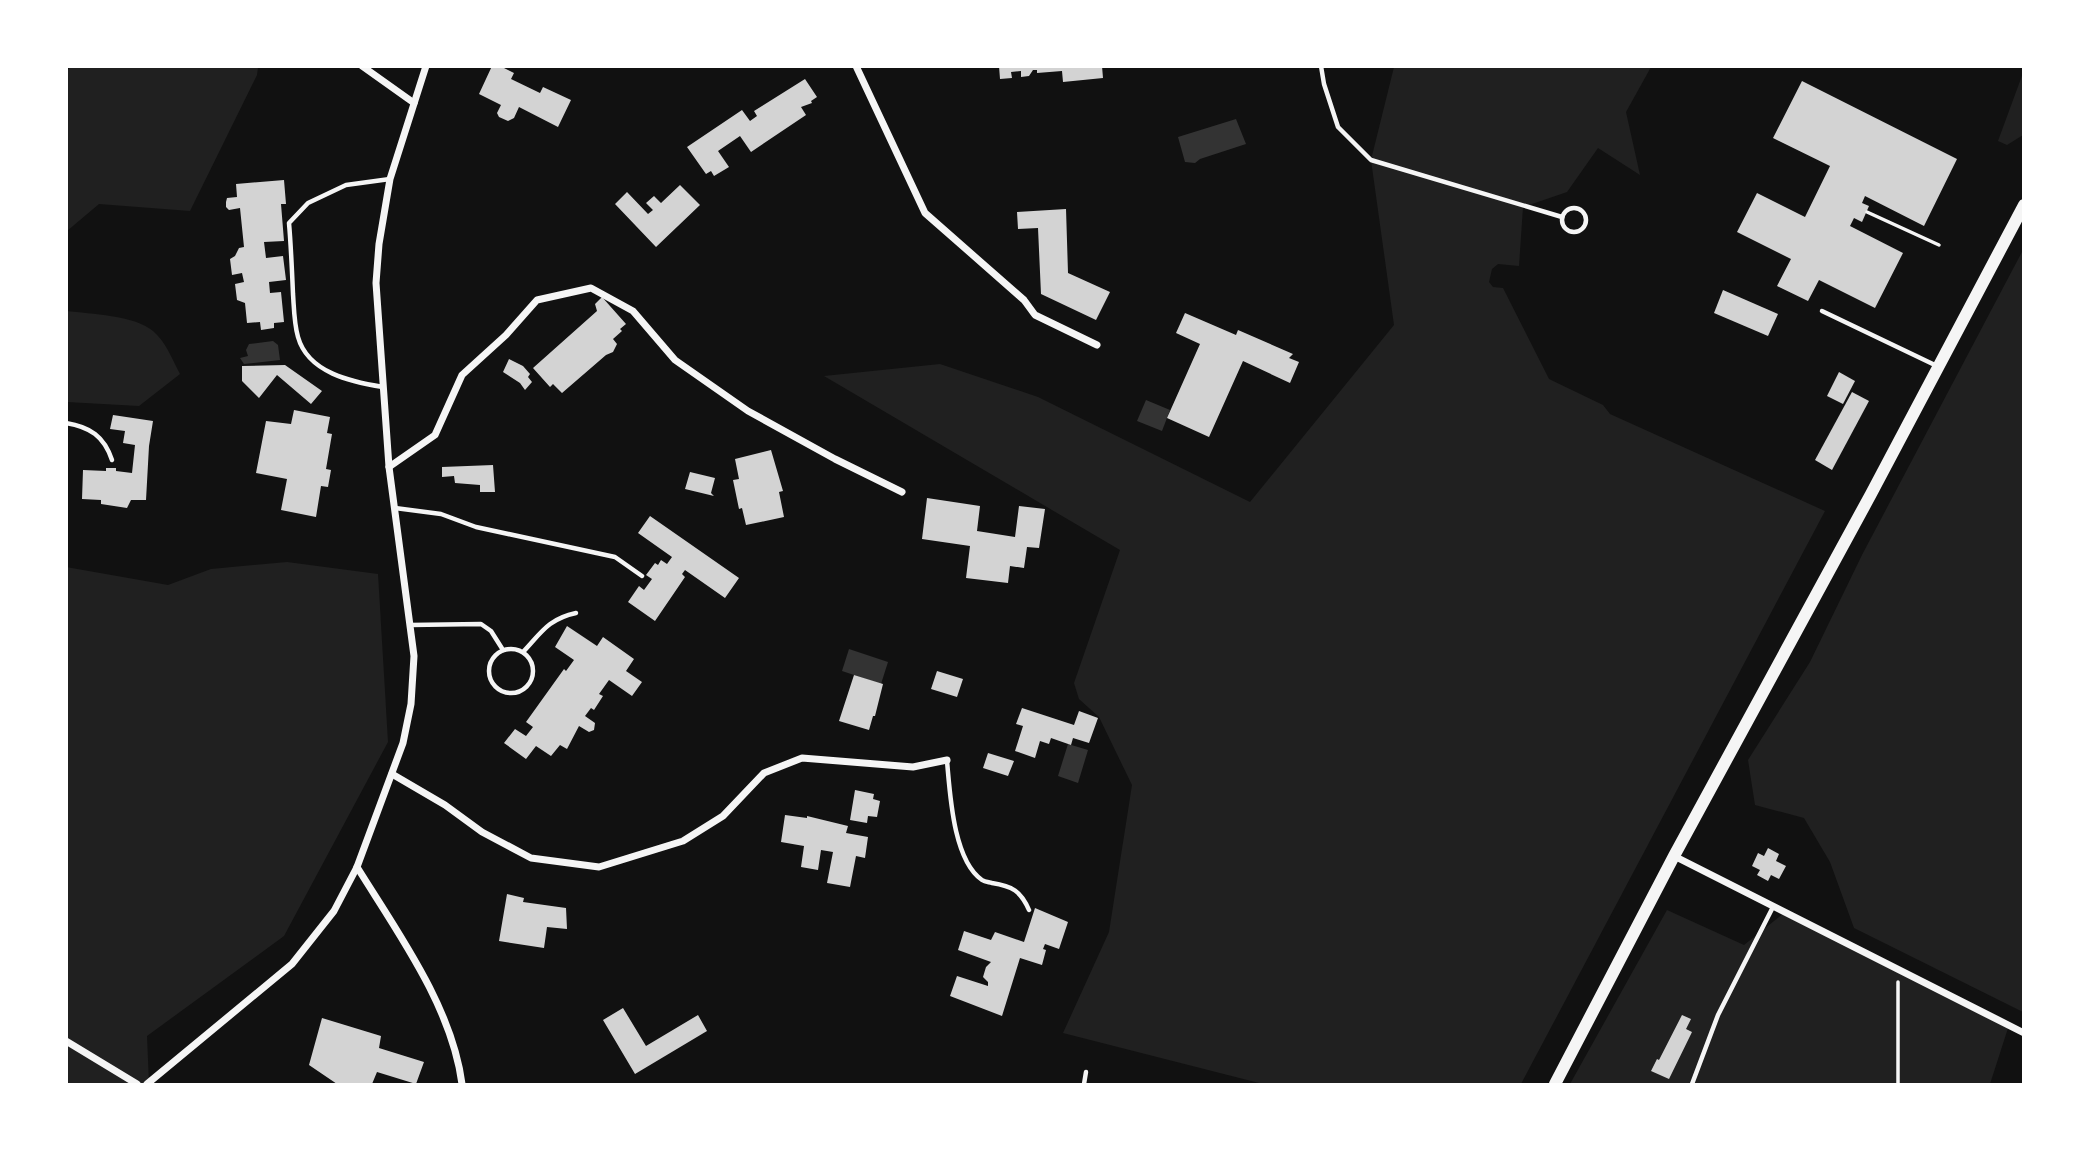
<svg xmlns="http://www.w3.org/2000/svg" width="2090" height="1151" font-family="Figtree,sans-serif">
	<rect width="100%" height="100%" fill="#111"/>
	<g fill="#202020">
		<path d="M70 67H258L257 75 190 211 99 204 67 231 66 73Z"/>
		<path d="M1394 67H1651L1626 112 1640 175 1598 148 1567 192 1523 207 1519 266 1498 264 1492 269 1489 282 1493 287 1503 288 1549 379 1603 405 1610 414 1825 511 1521 1084H1263L1063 1033 1109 932 1132 785 1099 717 1079 699 1074 683 1120 550 824 376 940 364 1038 397 1250 502 1394 325 1371 160Z"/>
		<path d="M2023 73V135L2007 145 1998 141Z"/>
		<path d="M2023 250V1012L1854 928 1830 862 1804 818 1755 805 1748 760 1810 662 1862 555Z"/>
		<path d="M66 311C91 314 134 315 153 331 166 342 172 359 180 374L139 406 67 402Z"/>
		<path d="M287 562 378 574 388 742 284 936 147 1036 149 1084H67L66 567 168 585 211 569Z"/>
		<path d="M1667 910 1744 945 1784 913 2009 1025 1990 1084H1570Z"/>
	</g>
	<g fill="#333">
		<path d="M1236 119 1246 144 1200 159 1195 163 1185 162 1178 137Z"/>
		<path d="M273 341 278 345 280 360 244 364 240 358 248 356 246 350 249 344Z"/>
		<path d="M1146 400 1170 410 1162 431 1137 421Z"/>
		<path d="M849 649 888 662 881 684 842 671Z"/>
		<path d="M1068 744 1088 750 1078 783 1058 776Z"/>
	</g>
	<g fill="#d3d3d3">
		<path d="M492 66H500L514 73 511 79 540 93 543 87 571 100 558 127 519 107 514 118 508 121 499 117 497 113 501 105 479 94Z"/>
		<path d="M999 66H1102L1103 78 1063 82 1062 71 1037 73V70H1033L1029 76 1021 77V71L1011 72 1012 78 1000 79Z"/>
		<path d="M805 79 817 97 811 101 812 103 801 107 806 115 751 152 740 136 718 151 729 167 714 176 711 171 706 174 687 147 742 110 750 121 757 116 754 111Z"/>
		<path d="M1802 81 1957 159 1924 226 1865 196 1862 203 1869 206 1862 222 1854 218 1850 226 1903 253 1875 308 1819 280 1808 301 1777 286 1791 259 1737 232 1757 193 1805 217 1830 166 1773 138Z"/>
		<path d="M284 180 286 204H281L284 241 264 242 266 258 283 256 286 280 269 282 270 293 281 292 284 322 274 323V328L261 330 260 322 247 323 245 303 237 300 235 284 244 282 242 273 232 275 230 259 235 256 239 248 244 247 240 208 229 210 226 207V202L227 198 237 197 236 184Z"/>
		<path d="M680 185 700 205 656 247 615 204 627 192 648 214 653 210 646 203 654 196 661 203Z"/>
		<path d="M1066 209 1068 273 1110 292 1096 320 1041 294 1038 228 1018 229 1017 212Z"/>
		<path d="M1723 290 1778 314 1768 336 1714 313Z"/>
		<path d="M602 297 626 324 620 329 622 331 613 339 617 344 613 352 606 355 562 393 553 384 550 387 533 368 597 311 595 304Z"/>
		<path d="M1185 313 1236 335 1238 330 1293 354 1289 358 1299 362 1290 383 1243 361 1209 437 1167 418 1200 344 1176 333Z"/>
		<path d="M509 359 523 366 530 374 528 377 532 382 525 390 520 383 503 372Z"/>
		<path d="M285 365 322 391 311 404 277 375 259 398 242 381V366Z"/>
		<path d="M1839 372 1855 381 1843 404 1827 396Z"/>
		<path d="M1852 392 1869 401 1832 470 1815 460Z"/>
		<path d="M294 410 330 417 327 433 332 434 326 469 331 470 328 487 321 486 316 517 281 510 287 479 256 473 266 421 291 424Z"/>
		<path d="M113 415 153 421 149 446 146 500H131L127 508 101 504V500L82 499 83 470 106 471V468H116V471L132 473 135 445 123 443 125 431 110 429Z"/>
		<path d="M771 450 783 491 779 492 784 517 746 525 742 508 739 509 733 480 739 479 735 459Z"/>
		<path d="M493 465 495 492H480V485L455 483 454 476 442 477V467Z"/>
		<path d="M690 472 715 478 711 493 714 496 685 489Z"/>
		<path d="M927 498 980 506 977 531 1015 537 1019 506 1045 509 1039 548 1027 547 1024 568 1010 566 1008 583 966 578 970 546 922 539Z"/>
		<path d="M650 516 739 578 725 598 685 570 682 574 685 577 655 621 628 602 639 586 644 590 652 579 646 575 655 563 658 565 661 560 667 564 672 557 638 533Z"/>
		<path d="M567 626 597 646 603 637 634 659 626 671 642 682 632 696 609 680 599 694 603 696 594 710 591 708 585 716 595 723 594 730 589 732 579 726 567 749 560 745 551 756 536 746 526 759 504 743 515 729 526 736 533 727 526 722 564 669 566 671 574 660 555 647Z"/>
		<path d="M937 671 963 679 957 697 931 689Z"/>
		<path d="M854 675 883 684 875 716H873L869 730 839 721Z"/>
		<path d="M1022 708 1074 725 1079 711 1098 718 1089 743 1073 738 1071 745 1051 738 1049 744 1040 741 1035 758 1015 751 1023 726 1016 724Z"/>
		<path d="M988 753 1014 761 1008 776 983 768Z"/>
		<path d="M855 790 874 794 873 799 880 801 877 817 868 816 867 823 850 820Z"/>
		<path d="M785 815 807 818V816L848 826 846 833 868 837 865 858 856 856 850 887 827 883 833 852 821 850 818 870 801 867 804 846 781 842Z"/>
		<path d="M1768 848 1779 854 1776 861 1786 866 1779 879 1771 875 1768 881 1757 875 1760 870 1752 866 1758 853 1764 856Z"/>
		<path d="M507 894 524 898 523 902 566 908 567 929 547 927 544 948 499 941Z"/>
		<path d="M1035 908 1068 922 1059 949 1045 944 1043 949 1046 950 1042 965 1020 958 1002 1016 950 996 957 976 988 986V982L983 977 986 967 991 962 958 950 964 931 991 940 995 932 1024 942Z"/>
		<path d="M623 1008 646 1046 698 1015 707 1031 635 1074 603 1020Z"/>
		<path d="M1682 1015 1691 1019 1686 1029 1692 1032 1669 1079 1651 1071 1657 1059 1659 1060Z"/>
		<path d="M322 1018 381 1036 379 1048 424 1062 416 1084 377 1072 372 1084H337L309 1065Z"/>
	</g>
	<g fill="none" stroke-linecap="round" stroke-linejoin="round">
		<g stroke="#f5f5f5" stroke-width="3.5">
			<path d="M1867 212 1939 245"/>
			<path d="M1898 982V1084"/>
		</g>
		<g stroke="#f5f5f5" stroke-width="4.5">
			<path d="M1321 66 1324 84 1338 127 1371 160 1562 217"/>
			<circle cx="1574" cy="220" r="12"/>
			<path d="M1822 311 1937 366"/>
			<path d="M383 387C352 382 308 373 298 337 294 323 294 308 293 294 292 270 291 246 289 223L308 203 346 185 390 179"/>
			<path d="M66 423C90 427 104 436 112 460"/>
			<path d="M395 508 441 514 476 527 615 557 642 576"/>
			<path d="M410 625 481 624 491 631 503 650"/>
			<circle cx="511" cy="671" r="22"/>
			<path d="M523 652C541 633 548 619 576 613"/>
			<path d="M947 761C950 793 953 860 982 880 985 882 988 882 992 883 1012 886 1021 891 1029 910"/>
			<path d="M1084 1084 1086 1072"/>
			<path d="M1692 1084 1718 1015 1773 907"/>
		</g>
		<g stroke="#f5f5f5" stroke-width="7">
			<path d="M362 66 414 103"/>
			<path d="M856 66 925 213 1024 300 1035 315 1097 345"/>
			<path d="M389 467 435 435 462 375 506 335 537 300 591 288 633 311 675 360 748 411 835 459 902 492"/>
			<path d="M392 774 445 805 482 832 531 858 599 867 683 841 723 816 764 773 802 758 913 767 947 760"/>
			<path d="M1674 856 2024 1033"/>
			<path d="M357 867C398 933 452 1007 462 1084"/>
			<path d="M66 1041 137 1084"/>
			<path d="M147 1084 292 964 334 911 357 867 403 743 411 704 414 656 389 467 376 283 379 244 390 179 426 66"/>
		</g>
		<path stroke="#f5f5f5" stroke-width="12" d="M1555 1084 1674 856 1871 494 2024 205"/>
	</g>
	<rect width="2090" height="1151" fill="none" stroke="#ffffff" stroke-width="136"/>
</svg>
